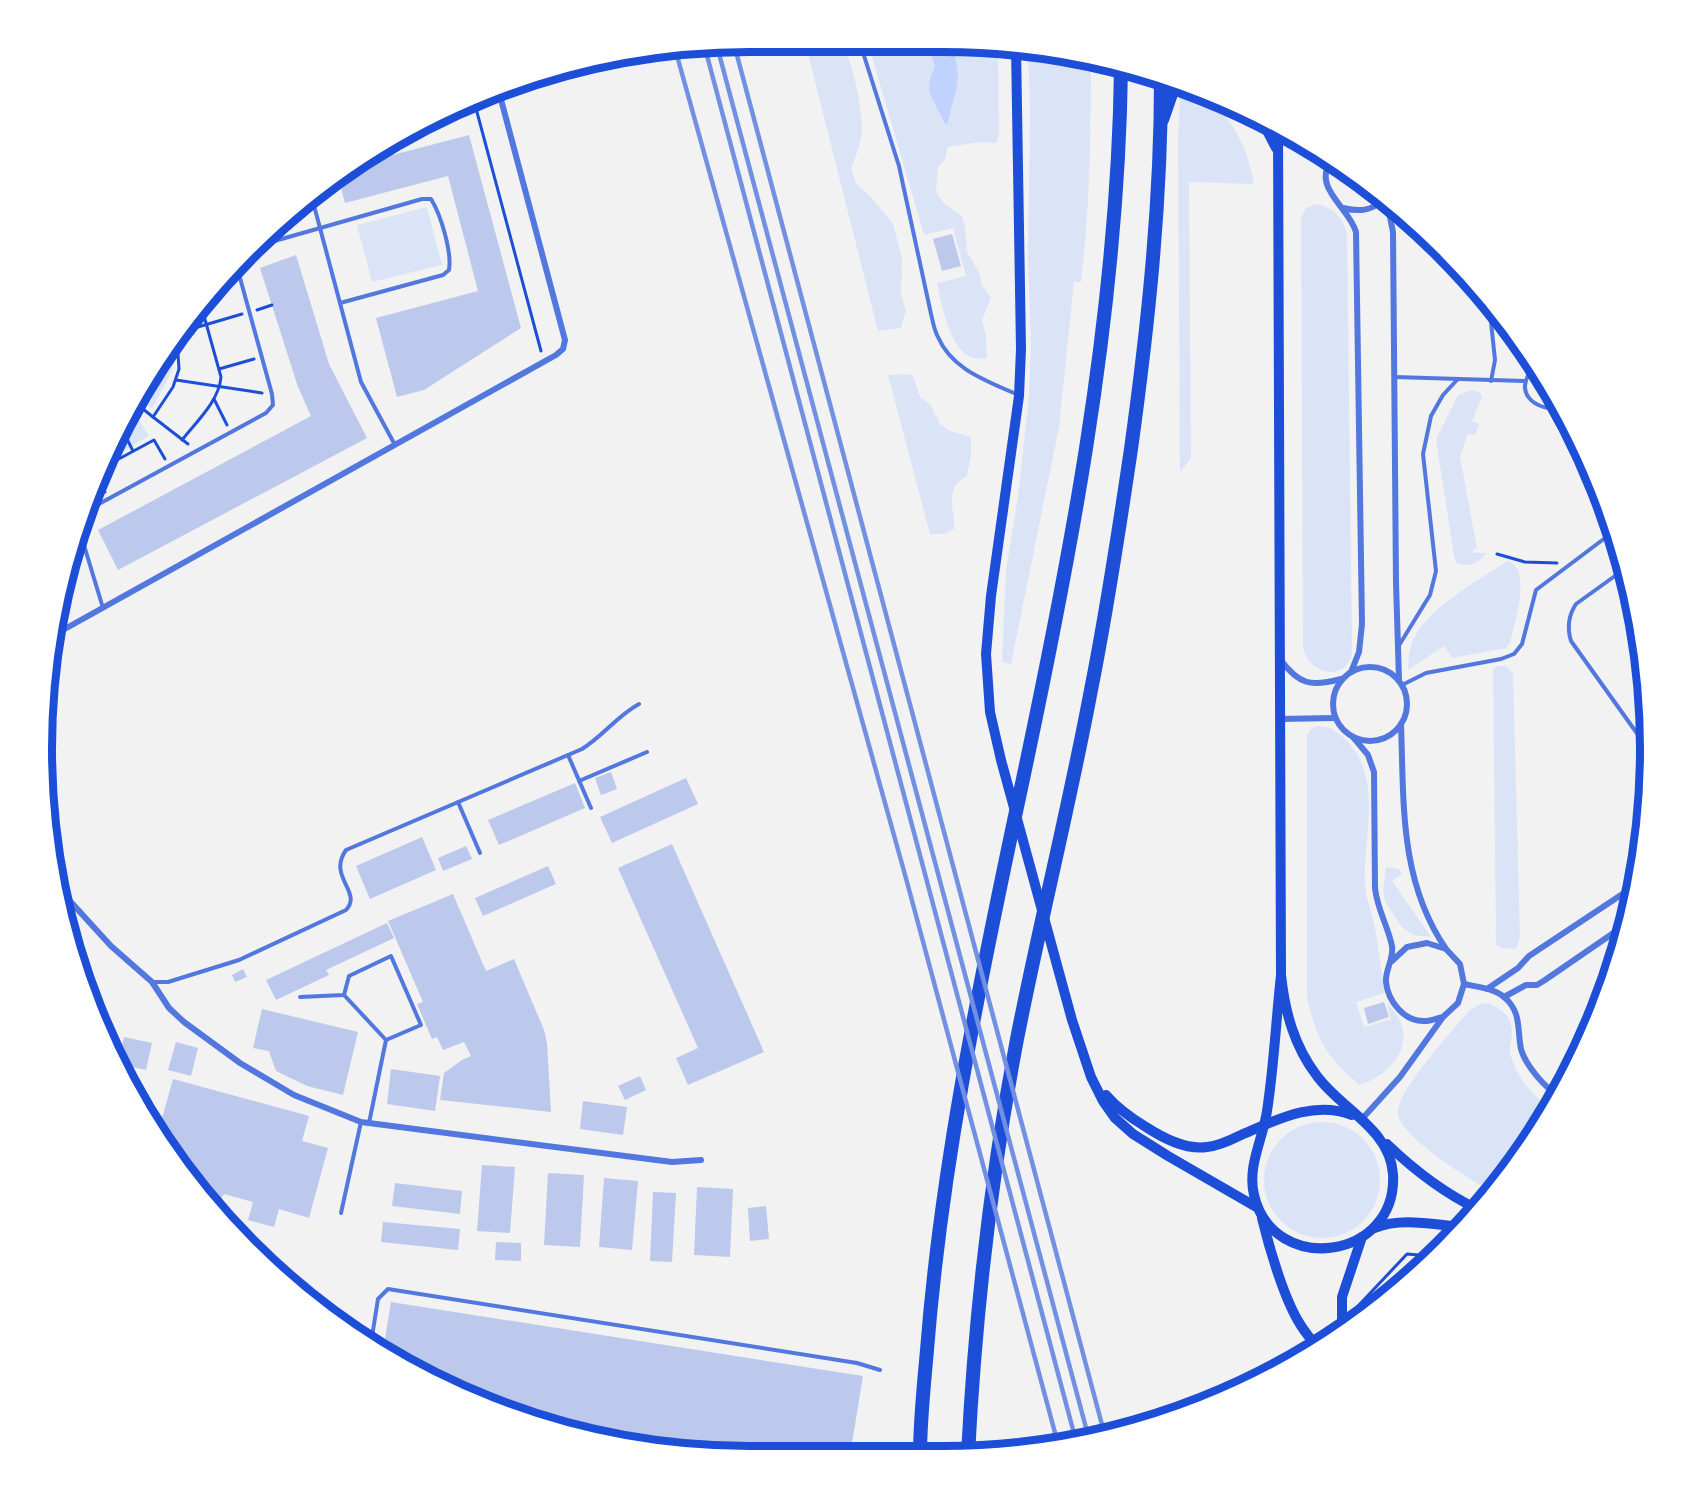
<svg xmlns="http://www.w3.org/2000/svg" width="1692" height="1499" font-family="Helvetica,sans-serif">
	<rect width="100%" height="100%" fill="#f2f2f2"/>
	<g fill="#dbe4f7">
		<path d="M805 42 842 43C853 65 865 113 861 138 859 149 855 158 851 169L857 185 871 197 893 224 902 258 901 294 906 311 901 328 878 331Z"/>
		<path d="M868 43H927L935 67C923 90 937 102 944 123H948C950 107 957 94 958 77 958 66 954 55 954 43L998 45 999 134 996 143 981 142 948 147 945 159 938 168 936 192 943 202 962 216 965 228 967 252 980 274 982 285 991 298 982 320 986 335 987 358C951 366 943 308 937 283L966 276 953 228 924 235Z"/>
		<path d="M1028 49 1080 56 1091 59C1091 133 1090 208 1081 282H1074L1059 427 1011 664 1002 662 1006 570 1018 497 1029 396 1031 341 1028 259 1030 110Z"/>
		<path d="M1189 93C1228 102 1248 148 1254 184L1189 182 1191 458 1180 472 1178 139 1180 100 1183 95Z"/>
		<path d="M1317 204C1334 208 1344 218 1347 235L1352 643C1352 647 1352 653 1351 657 1341 684 1305 671 1303 645L1301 218 1306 208Z"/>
		<path d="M427 207 442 265 372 282 357 225Z"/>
		<path d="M177 339C182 359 161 391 152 409L141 400Z"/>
		<path d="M900 374 913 375 920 397 930 404 940 424 950 431 971 437V455L967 476C943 490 955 507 954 529L943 534H930L888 375Z"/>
		<path d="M1472 390 1480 393 1482 397 1472 421 1479 424 1475 435 1468 434 1460 456 1477 549H1473L1474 553H1486C1479 563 1467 569 1456 562L1454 556 1436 439 1458 395Z"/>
		<path d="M134 412 149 436 106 461Z"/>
		<path d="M1507 561C1533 566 1514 626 1510 643L1506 648 1452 658 1444 646 1408 670C1408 662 1409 654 1411 646 1422 610 1478 581 1507 561Z"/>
		<path d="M1497 666H1506L1513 674 1520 936 1516 949 1501 948 1496 945 1493 668Z"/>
		<path d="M1317 726C1330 726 1335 730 1345 739 1384 776 1363 837 1365 884 1366 900 1373 914 1375 929 1379 950 1381 972 1385 993L1356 1002 1364 1027 1391 1019 1387 1004C1422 1035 1396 1074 1359 1085 1326 1055 1316 1040 1307 996V736L1310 730Z"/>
		<path d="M1386 867 1399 869 1402 874 1392 881 1431 937 1413 935 1402 927 1385 902 1383 890Z"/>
		<path d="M1487 1003C1501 1008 1512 1016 1512 1033 1512 1039 1509 1046 1510 1052 1514 1074 1533 1098 1552 1108L1492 1191C1472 1182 1400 1136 1398 1114 1396 1091 1454 1029 1470 1010L1480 1004Z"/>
		<circle cx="1322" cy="1180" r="58"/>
	</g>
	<path fill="#bfd3fe" d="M927 43H954C954 55 958 66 958 77 957 94 950 108 948 124L944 123C936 100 921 93 935 67Z"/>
	<g fill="#bdc9ec">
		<path d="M469 135 521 328 424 390 397 397 376 318 478 291 448 176 345 203 339 180 366 162Z"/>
		<path d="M952 234 961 266 942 271 933 239Z"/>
		<path d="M296 255 329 364 367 438 118 570 98 530 311 416 298 387 260 268Z"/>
		<path d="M611 772 617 789 601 795 595 778Z"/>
		<path d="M686 778 698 804 612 843 600 817Z"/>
		<path d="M575 783 585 808 499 845 488 820Z"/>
		<path d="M422 837 436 870 370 899 356 866Z"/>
		<path d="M672 844 764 1052 688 1085 676 1058 698 1048 618 868Z"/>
		<path d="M466 846 472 859 443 871 438 858Z"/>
		<path d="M548 866 556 884 483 916 475 898Z"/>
		<path d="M453 894 486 971 514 959 544 1030 547 1043 551 1112 440 1100 444 1073 462 1060 471 1056 464 1042 443 1050 437 1037 432 1039 417 1004 423 1002 388 921Z"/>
		<path d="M387 923 394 938 326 970 329 975 276 1000 266 980Z"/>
		<path d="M243 969 247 977 235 982 232 975Z"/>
		<path d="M1384 1002 1389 1017 1368 1024 1364 1008Z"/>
		<path d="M262 1009 358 1032 343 1095 307 1086 276 1071 269 1051 253 1048Z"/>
		<path d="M124 1037 152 1043 146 1070 118 1064Z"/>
		<path d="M176 1042 198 1048 191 1076 168 1070Z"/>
		<path d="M391 1069 440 1076 435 1111 387 1104Z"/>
		<path d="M640 1076 646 1090 625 1100 618 1086Z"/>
		<path d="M173 1079 309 1116 302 1141 328 1148 309 1218 279 1209 274 1227 248 1220 253 1202 224 1194 214 1211 159 1129Z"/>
		<path d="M583 1101 627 1107 623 1135 580 1129Z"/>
		<path d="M482 1165 515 1167 510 1233 477 1231Z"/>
		<path d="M548 1173 584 1175 580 1247 544 1245Z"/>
		<path d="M604 1178 638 1181 632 1250 599 1247Z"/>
		<path d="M395 1183 462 1191 460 1214 392 1206Z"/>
		<path d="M697 1187 733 1189 730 1257 694 1255Z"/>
		<path d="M653 1192 676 1193 672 1262 650 1261Z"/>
		<path d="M766 1206 769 1239 750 1241 748 1208Z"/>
		<path d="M383 1222 460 1229 458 1250 381 1242Z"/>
		<path d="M496 1242 521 1243V1261L495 1260Z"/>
		<path d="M391 1302 863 1376 850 1455H703L567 1433 437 1384 383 1351Z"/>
	</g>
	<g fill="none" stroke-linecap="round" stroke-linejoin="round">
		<g stroke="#1d4ed8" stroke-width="3">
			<path d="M474 101 541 351"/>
			<path d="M257 310 272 305"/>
			<path d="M181 332 242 314"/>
			<path d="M177 339 179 369 173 387 153 417 188 444"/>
			<path d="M219 369 254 359"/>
			<path d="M176 380 262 393"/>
			<path d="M214 399 227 425"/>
			<path d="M138 405 153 417"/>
			<path d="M123 431 133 451"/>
			<path d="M182 440C197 421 219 401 221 377L201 305"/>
			<path d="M110 454 114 461"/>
			<path d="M102 468 154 440 165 459"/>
			<path d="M97 477 105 492"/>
			<path d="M1497 554 1525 562 1557 563"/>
			<path d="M1360 1319 1359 1305 1407 1254 1431 1256"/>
		</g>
		<g stroke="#5277de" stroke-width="4">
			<path d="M860 43 899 166 931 314C933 322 934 330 938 337 952 370 988 381 1018 395"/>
			<path d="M312 198 361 382 395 445"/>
			<path d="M257 246 422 199H431C441 215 452 252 449 270L443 275 340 303"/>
			<path d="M1489 303 1495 360 1491 381"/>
			<path d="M1534 367C1513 392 1532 409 1560 409"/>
			<path d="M1395 377 1524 381"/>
			<path d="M86 511 266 413 273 405 272 394 237 267"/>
			<path d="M80 532 103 608"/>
			<path d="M1626 568 1576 604C1568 616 1567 628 1571 641L1646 746"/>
			<path d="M1398 647 1430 595 1436 571 1423 454 1431 416 1443 395 1457 380"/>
			<path d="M1402 685 1426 673 1501 659 1514 654 1522 644 1536 590 1613 532"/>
			<path d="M568 755 591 808"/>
			<path d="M579 781 647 752"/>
			<path d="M458 802 480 853"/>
			<path d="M152 982H168L239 960 346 910C363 892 327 877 346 850L582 749C603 736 617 716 639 704"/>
			<path d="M344 995 386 1040"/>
			<path d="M300 997 344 995 349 976 391 956 421 1025 386 1040 369 1123"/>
			<path d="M341 1213 361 1122"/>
			<path d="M1393 1292 1398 1287"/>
			<path d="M371 1343 378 1299 388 1289 857 1363 880 1370"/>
		</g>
		<g stroke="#5277de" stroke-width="6">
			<path d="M1331 161C1312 188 1349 207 1356 232L1362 624 1359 652 1351 672"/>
			<path d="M1387 202 1393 232 1396 583 1399 680"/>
			<path d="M1343 208C1360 212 1370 211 1384 200"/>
			<path d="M54 635 556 355 563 349 565 340 499 92"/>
			<path d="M1280 659C1299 685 1311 687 1341 679"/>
			<circle cx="1370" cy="704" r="37"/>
			<path d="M1280 719 1334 718"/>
			<path d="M1401 724C1404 803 1399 880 1446 949"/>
			<path d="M1353 737 1368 755 1374 772 1375 888C1377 909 1388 926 1392 946 1394 959 1385 970 1386 982 1388 1001 1404 1022 1425 1021 1431 1021 1437 1018 1443 1017"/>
			<path d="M59 889 111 946 152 982 169 1008 184 1022 240 1063 294 1095 361 1122 672 1162 701 1160"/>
			<path d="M1464 984C1477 987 1494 988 1504 997 1522 1012 1517 1030 1521 1049 1525 1064 1545 1089 1559 1095"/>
			<path d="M1487 989 1518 968 1529 956 1627 891 1633 889"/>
			<path d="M1504 997 1526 985H1537L1545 980 1625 925"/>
			<path d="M1361 1120 1400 1077 1443 1017 1458 1003 1464 984 1460 964 1446 949 1427 943 1407 947 1392 961"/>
		</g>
		<g stroke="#1d4ed8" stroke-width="10">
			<path d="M1016 47 1021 349 1019 396 991 596 986 654 990 712 1001 760 1072 1020 1091 1077 1103 1101 1115 1118 1133 1134 1168 1156 1258 1208"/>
			<path d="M1261 119 1276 148"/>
			<path d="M1164 120 1173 94 1182 86"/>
			<path d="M1278 128 1281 975C1276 1020 1274 1066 1267 1111 1263 1139 1247 1166 1254 1195 1273 1277 1398 1260 1393 1174 1390 1129 1341 1109 1317 1076 1294 1046 1285 1012 1281 975"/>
			<path d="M1106 1095C1118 1109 1131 1118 1146 1127 1163 1138 1185 1150 1207 1147 1218 1146 1231 1140 1241 1135 1276 1120 1314 1100 1352 1115"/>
			<path d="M1387 1144C1415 1171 1444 1193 1479 1210"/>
			<path d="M1262 1218C1269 1247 1284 1299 1300 1324 1304 1331 1311 1339 1316 1346"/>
			<path d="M1375 1228C1401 1217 1435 1225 1462 1227"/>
			<path d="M1342 1330V1297L1362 1237"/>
		</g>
		<g stroke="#1d4ed8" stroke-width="14">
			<path d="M920 1455C920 1420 924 1385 927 1350 941 1171 977 996 1014 821 1067 575 1118 320 1121 68"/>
			<path d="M968 1455C975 1316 991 1176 1017 1039 1040 922 1069 807 1091 690 1107 610 1119 530 1131 449 1148 326 1161 204 1161 80"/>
		</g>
		<g stroke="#7290e2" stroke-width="4.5">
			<path d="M734 44 1105 1436"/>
			<path d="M717 46 1089 1439"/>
			<path d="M705 48 1076 1441"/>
			<path d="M676 52 907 882 1058 1444"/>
		</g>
	</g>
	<path d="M0 0H1692V1499H0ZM749 52H943A697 697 0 0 1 1640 749V749A697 697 0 0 1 943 1446H749A697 697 0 0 1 52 749V749A697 697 0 0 1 749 52Z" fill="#fff" fill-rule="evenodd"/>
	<path fill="none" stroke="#1d4ed8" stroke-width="8" d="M749 52H943A697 697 0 0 1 1640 749V749A697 697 0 0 1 943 1446H749A697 697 0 0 1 52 749V749A697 697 0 0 1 749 52Z"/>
</svg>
